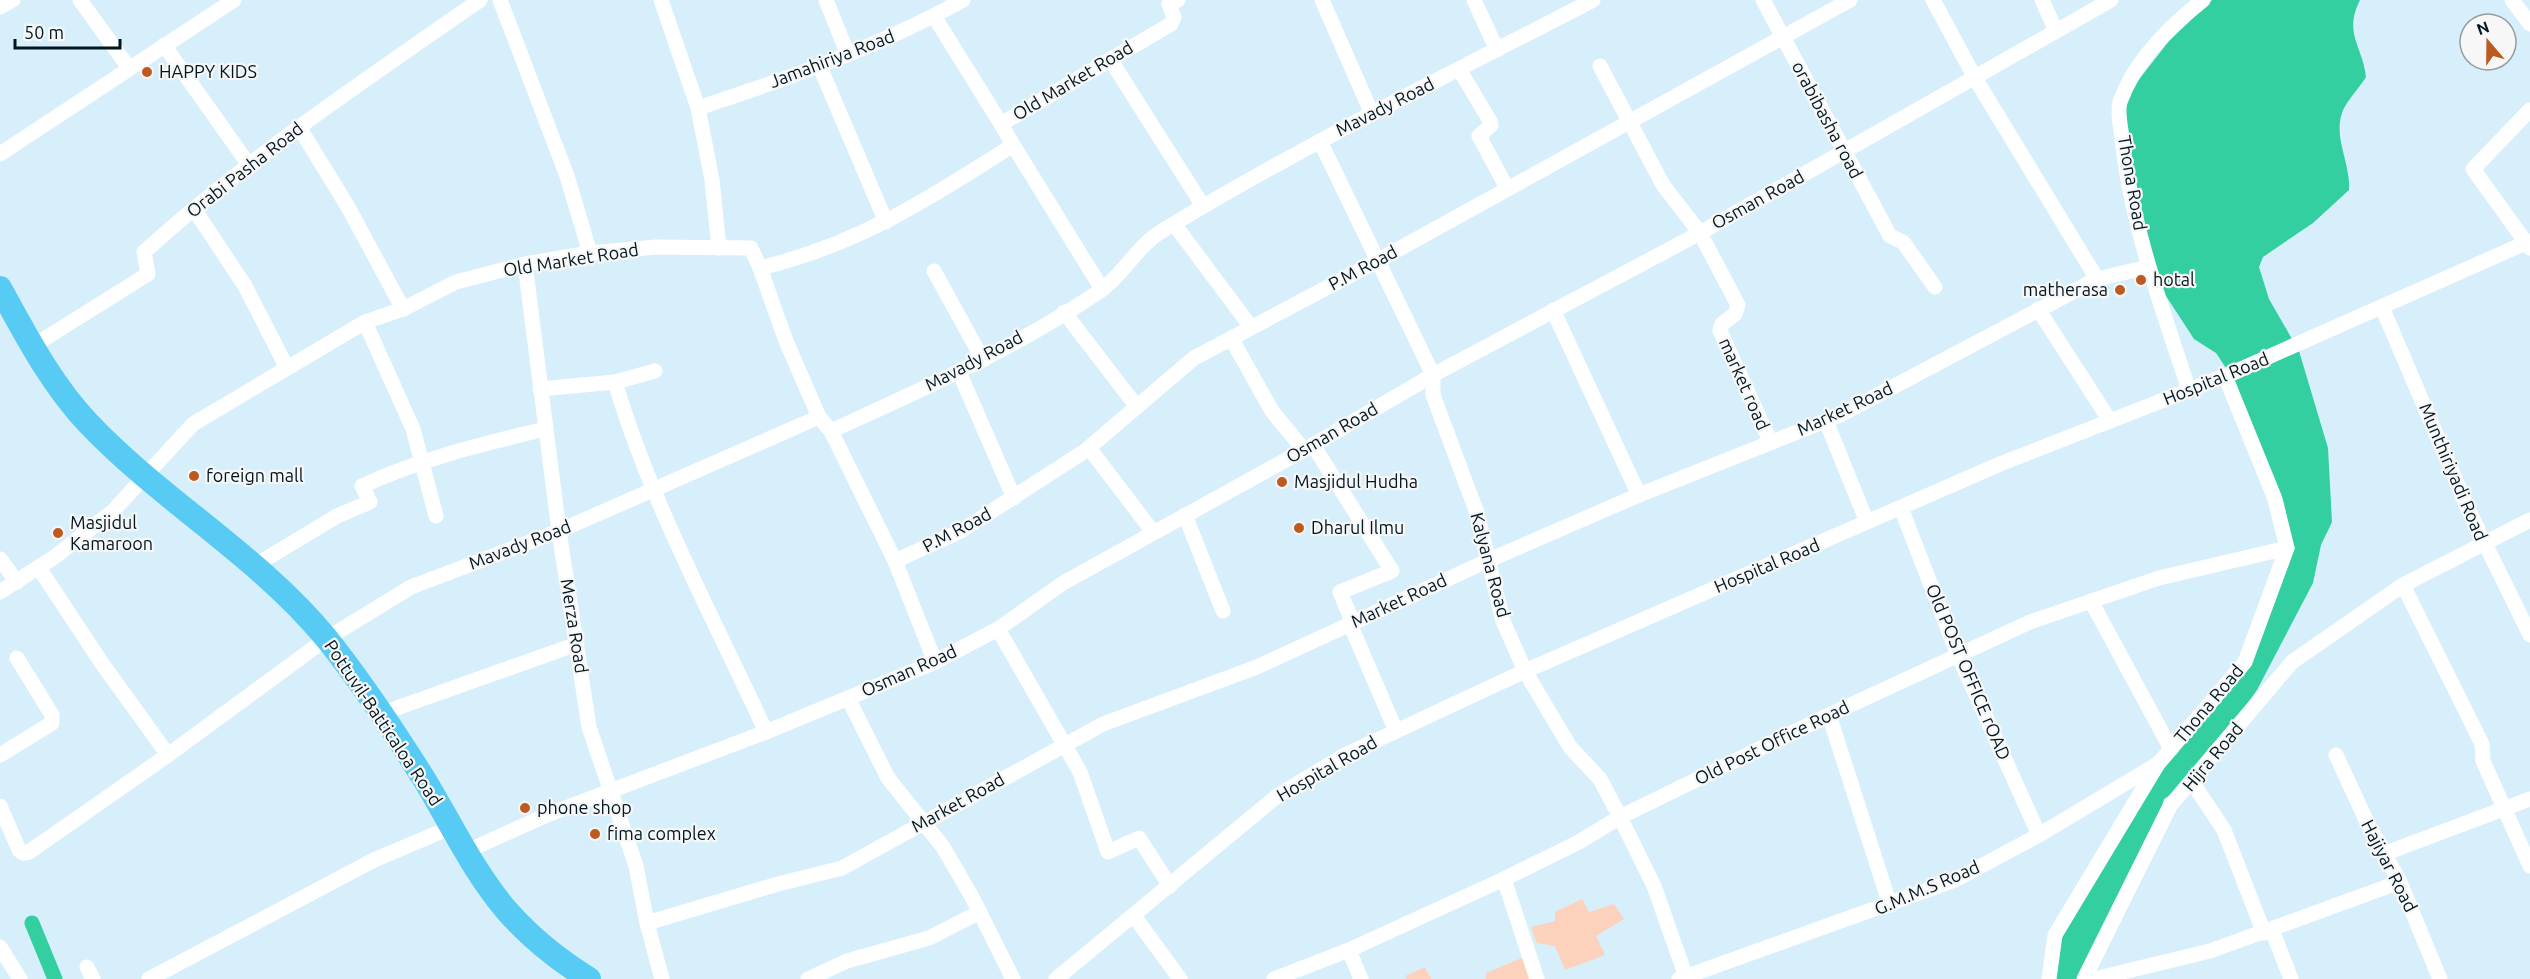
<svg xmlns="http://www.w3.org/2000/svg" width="2530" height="979" font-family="Ubuntu,sans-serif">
	<rect width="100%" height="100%" fill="#d7effa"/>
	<g fill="#fcd2bd">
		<path d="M1582 899 1589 912 1614 904 1624 919 1596 936 1605 955 1565 970 1555 946 1537 943 1531 927 1555 921V912Z"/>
		<path d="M1524 957 1531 979H1486V973Z"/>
		<path d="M1425 967 1431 979H1407L1405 976Z"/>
	</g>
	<g fill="#34cfa0">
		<path d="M2212 0H2360C2343 34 2363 46 2366 77 2360 87 2350 97 2344 108 2331 135 2351 162 2349 190L2313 223 2263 257 2259 267 2269 299 2292 339 2226 368 2216 353 2194 339 2164 293 2148 250 2119 105 2169 41Z"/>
		<path d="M2299 351 2328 448 2332 522 2321 545 2313 583 2257 690 2192 782 2164 799 2150 846 2082 979H2049L2055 940 2158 764 2238 679 2287 547 2234 381Z"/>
	</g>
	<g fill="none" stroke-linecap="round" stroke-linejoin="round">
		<path stroke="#34cfa0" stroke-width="15" d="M32 923 55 979"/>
		<g stroke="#fff" stroke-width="15">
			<path d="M80 0 129 68"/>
			<path d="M500 0 567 176 590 253"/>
			<path d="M661 0 698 108 712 180 719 248"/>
			<path d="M826 0 848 55"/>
			<path d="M1322 0 1372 114"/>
			<path d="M1474 0 1497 50"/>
			<path d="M1763 0 1890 236 1903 242 1935 287"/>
			<path d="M1933 0 1975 78 2097 279"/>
			<path d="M2042 0 2056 31"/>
			<path d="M2512 0 2530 24"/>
			<path d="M0 7 13 0"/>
			<path d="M934 16 1001 124"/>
			<path d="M164 45 249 165"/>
			<path d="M1110 59 1203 206"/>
			<path d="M1600 66 1663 185 1700 233 1738 305 1735 314 1722 324 1720 331 1771 443"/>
			<path d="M820 67 886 222"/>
			<path d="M1459 69 1490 121 1491 125 1479 136 1507 188"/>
			<path d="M698 108C789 78 879 47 963 0"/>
			<path d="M2530 110 2473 169 2530 248"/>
			<path d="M299 127 348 207 403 309"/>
			<path d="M1320 141 1433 375V395L1477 513 1503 621 1525 671 1570 747 1600 779 1620 817 1654 886 1686 977"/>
			<path d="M1013 145 1102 289"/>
			<path d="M0 154 234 0"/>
			<path d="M194 209 245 286 287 368"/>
			<path d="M1174 224 1251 327"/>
			<path d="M525 264 559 531 589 727 636 866 647 923 662 979"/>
			<path d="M760 268 786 341 819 417"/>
			<path d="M934 271 983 360"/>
			<path d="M2382 307 2468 509 2530 635"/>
			<path d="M2038 309 2110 421"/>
			<path d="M1553 310 1639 495"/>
			<path d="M1064 312 1137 407"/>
			<path d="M365 322 413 429 436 516"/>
			<path d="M1231 338 1272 411 1304 450"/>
			<path d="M33 346 148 274 144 252C248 158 365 80 480 0"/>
			<path d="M959 372 1014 498"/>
			<path d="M615 382C651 503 713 617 766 732"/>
			<path d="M540 389 615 382 655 371"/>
			<path d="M2189 390C2162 308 2131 225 2122 138 2121 128 2117 112 2120 102 2134 62 2170 26 2203 0"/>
			<path d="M1826 421 1867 522"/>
			<path d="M831 431 895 561 935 662"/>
			<path d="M1313 445 1392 571 1340 592 1353 623"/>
			<path d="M1089 448 1153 532"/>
			<path d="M1901 508 1958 655 2039 835"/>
			<path d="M1185 515 1223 611"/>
			<path d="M0 559 17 582"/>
			<path d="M895 561 961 531 1085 451 1194 358 1379 260 1850 0"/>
			<path d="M254 566 337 516 370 502 362 486C420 459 483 444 545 429"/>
			<path d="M39 568 101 662 168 755"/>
			<path d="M2403 585 2482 744 2483 761 2530 866"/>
			<path d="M0 592 56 556 113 511 193 424 365 322 403 309 456 282 525 264 590 253 656 247 751 248 760 268C857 245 931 198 1013 145L1001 124 1171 24 1174 17 1169 4 1178 0"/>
			<path d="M2091 601 2171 749"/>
			<path d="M1350 624 1396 731"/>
			<path d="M998 629 1080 772 1108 852 1139 838 1170 886"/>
			<path d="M848 698 888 778 943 847 972 897 1013 979"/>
			<path d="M380 714 577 644"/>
			<path d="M1829 715 1890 905"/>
			<path d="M0 755 52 723V715L17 658"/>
			<path d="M2336 755 2367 822 2400 882 2440 979"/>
			<path d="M2192 782 2224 830 2264 933"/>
			<path d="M0 806 19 850 23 853 29 852 168 755 326 639 411 587 559 531 819 417 831 431C923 389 1016 348 1100 291 1123 275 1138 245 1162 231 1301 146 1449 75 1593 0"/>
			<path d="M467 851 547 815 766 732 935 662 998 629 1063 583 1313 445 1433 375 1700 233 2111 0"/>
			<path d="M2386 853 2530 799"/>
			<path d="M1504 879 1537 979"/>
			<path d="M1134 916 1180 979"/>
			<path d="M647 923 778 884 842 868 1103 724 1257 667 1487 561 1639 495 1840 415 2097 279 2148 267"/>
			<path d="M2272 930 2291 979"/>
			<path d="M0 947 20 979"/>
			<path d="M1349 950 1361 979"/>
			<path d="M87 967 93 979"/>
			<path d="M149 979 374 860 452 827"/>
			<path d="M808 979 847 961 929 938 980 912"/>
			<path d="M1056 979 1277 796 1347 754 1525 671 2000 464 2225 376 2530 241"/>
			<path d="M1274 979 1349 950 1504 879 1579 842 1620 817 1829 715 2030 622 2159 578 2287 548"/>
			<path d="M1679 979 1955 880 2039 835 2156 765"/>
			<path d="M2049 979 2055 935 2158 764 2245 662 2287 548 2275 499 2225 376"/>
			<path d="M2084 979 2170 806 2292 662 2403 585 2530 520"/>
			<path d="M2094 979 2210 951 2400 882"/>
		</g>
		<path stroke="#58cbf4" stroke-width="24" d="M0 288C26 335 51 384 88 423 162 501 258 555 327 639 362 683 394 731 424 779 451 823 474 873 508 912 531 938 560 961 589 979"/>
	</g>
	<g fill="#bd5a1f" stroke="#f7f7f7" stroke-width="2">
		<circle cx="147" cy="72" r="6"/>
		<circle cx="2141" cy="280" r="6"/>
		<circle cx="2120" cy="290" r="6"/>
		<circle cx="194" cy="476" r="6"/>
		<circle cx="1282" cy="482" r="6"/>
		<circle cx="1299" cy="528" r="6"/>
		<circle cx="58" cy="533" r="6"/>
		<circle cx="525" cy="808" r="6"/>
		<circle cx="595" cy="834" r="6"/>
	</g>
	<g text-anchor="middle" stroke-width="4.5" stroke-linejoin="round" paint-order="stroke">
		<g font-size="18" fill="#001721" stroke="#f7f7f7">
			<text transform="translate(832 59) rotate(-21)" y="6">Jamahiriya Road</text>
			<text transform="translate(1073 81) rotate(-31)" y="6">Old Market Road</text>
			<text transform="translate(1385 107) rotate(-27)" y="6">Mavady Road</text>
			<text transform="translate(1827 120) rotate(62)" y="6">orabibasha road</text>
			<text transform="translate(245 170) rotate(-38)" y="6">Orabi Pasha Road</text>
			<text transform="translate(2132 183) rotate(80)" y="6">Thona Road</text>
			<text transform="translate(1758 200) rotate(-29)" y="6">Osman Road</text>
			<text transform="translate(571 260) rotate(-9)" y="6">Old Market Road</text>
			<text transform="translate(1363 268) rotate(-28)" y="6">P.M Road</text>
			<text transform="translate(974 361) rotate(-28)" y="6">Mavady Road</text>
			<text transform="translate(2216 379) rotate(-22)" y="6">Hospital Road</text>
			<text transform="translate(1744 384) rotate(66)" y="6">market road</text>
			<text transform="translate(1845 409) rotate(-25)" y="6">Market Road</text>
			<text transform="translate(1332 433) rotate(-30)" y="6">Osman Road</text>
			<text transform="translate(2453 472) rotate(67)" y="6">Munthiriyadi Road</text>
			<text transform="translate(957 530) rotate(-28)" y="6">P.M Road</text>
			<text transform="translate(520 545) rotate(-21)" y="6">Mavady Road</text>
			<text transform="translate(1490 565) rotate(75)" y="6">Kalyana Road</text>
			<text transform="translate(1767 566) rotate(-23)" y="6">Hospital Road</text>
			<text transform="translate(1399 601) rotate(-25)" y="6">Market Road</text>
			<text transform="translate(574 626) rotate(81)" y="6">Merza Road</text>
			<text transform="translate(909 671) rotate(-24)" y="6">Osman Road</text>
			<text transform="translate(1968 672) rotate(67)" y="6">Old POST OFFICE rOAD</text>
			<text transform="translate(2209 704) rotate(-50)" y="6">Thona Road</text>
			<text transform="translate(383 723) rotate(56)" y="6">Pottuvil-Batticaloa Road</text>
			<text transform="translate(1772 743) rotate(-26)" y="6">Old Post Office Road</text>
			<text transform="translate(2213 757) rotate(-50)" y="6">Hijra Road</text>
			<text transform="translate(1327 769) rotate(-30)" y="6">Hospital Road</text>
			<text transform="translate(958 803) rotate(-29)" y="6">Market Road</text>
			<text transform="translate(2389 866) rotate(63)" y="6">Hajiyar Road</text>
			<text transform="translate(1927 888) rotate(-23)" y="6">G.M.M.S Road</text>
		</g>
		<g font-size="18" fill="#001721" stroke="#f7f7f7" text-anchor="start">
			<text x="159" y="78">HAPPY KIDS</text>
			<text x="2153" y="286">hotal</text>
			<text x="2108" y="296" text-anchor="end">matherasa</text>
			<text x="206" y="482">foreign mall</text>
			<text x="1294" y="488">Masjidul Hudha</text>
			<text x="70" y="529">Masjidul<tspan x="70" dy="21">Kamaroon</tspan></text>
			<text x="1311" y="534">Dharul Ilmu</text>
			<text x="537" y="814">phone shop</text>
			<text x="607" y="840">fima complex</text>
		</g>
	</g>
	<g transform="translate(2488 42) rotate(340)"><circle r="28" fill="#f7f7f7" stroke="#949da1" stroke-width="1.5"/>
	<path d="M0-4.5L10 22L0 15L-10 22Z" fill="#bd5a1f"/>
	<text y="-9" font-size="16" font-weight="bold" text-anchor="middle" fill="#001721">N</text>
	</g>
	<path d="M15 39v9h105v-9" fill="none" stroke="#001721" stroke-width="3"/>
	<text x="24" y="39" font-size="18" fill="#001721" stroke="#f7f7f7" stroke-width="4.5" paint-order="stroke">50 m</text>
</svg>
